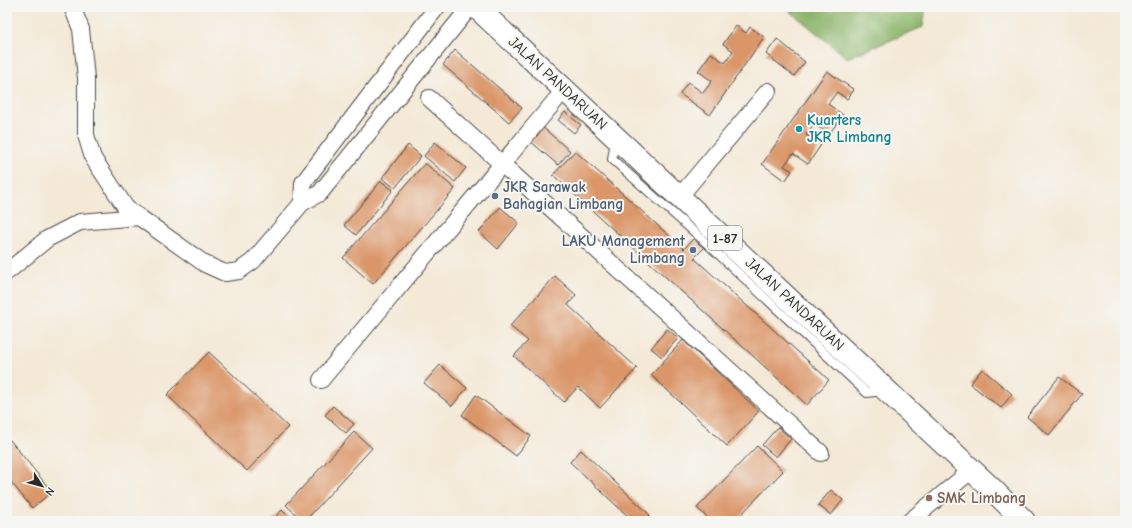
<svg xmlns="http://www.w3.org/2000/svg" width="1132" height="528" font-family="'Comic Neue',sans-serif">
	<rect width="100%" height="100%" fill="#f6f6f2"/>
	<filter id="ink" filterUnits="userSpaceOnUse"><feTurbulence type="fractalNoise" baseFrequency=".025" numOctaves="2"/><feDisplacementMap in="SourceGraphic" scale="8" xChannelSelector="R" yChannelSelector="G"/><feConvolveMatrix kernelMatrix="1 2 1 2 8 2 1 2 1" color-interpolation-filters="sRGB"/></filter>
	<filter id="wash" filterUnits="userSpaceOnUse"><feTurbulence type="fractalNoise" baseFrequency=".012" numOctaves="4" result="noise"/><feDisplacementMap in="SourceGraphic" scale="16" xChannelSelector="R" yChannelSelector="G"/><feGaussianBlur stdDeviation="0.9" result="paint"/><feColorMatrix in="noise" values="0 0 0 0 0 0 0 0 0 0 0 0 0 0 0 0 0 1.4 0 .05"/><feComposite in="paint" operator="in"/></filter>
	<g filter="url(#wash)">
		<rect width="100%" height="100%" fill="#f4e9d7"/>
		<g fill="#8db56c" stroke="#5c704c">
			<path d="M627 7H665L641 14Z"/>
			<path d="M785 7H926L923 27 847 58Z"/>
		</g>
		<g id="blocks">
			<g fill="#da9568">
				<path d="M736 26 746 33 750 27 764 37 710 115 680 94 688 82 703 93 712 81 698 71 711 53 725 63 733 51 723 44Z"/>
				<path d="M777 39 805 62 794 76 766 54Z"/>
				<path d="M455 50 522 108 509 122 443 65Z"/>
				<path d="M827 71 854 90 847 99 837 92 828 104 843 115 829 134 814 124 806 135 821 145 808 164 793 154 784 166 792 171 785 181 762 164Z"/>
				<path d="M565 112 581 125 574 133 558 120Z"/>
				<path d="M541 126 570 151 558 165 529 140Z"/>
				<path d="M435 142 466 168 455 182 424 156Z"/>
				<path d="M408 145 421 156 395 188 382 178Z"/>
				<path d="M575 151 684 249 693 239 704 248 694 258 829 380 807 405 553 175Z"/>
				<path d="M425 163 455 189 373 284 343 258Z"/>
				<path d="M381 181 393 190 356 235 344 225Z"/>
				<path d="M500 207 519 223 498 249 479 232Z"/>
				<path d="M555 276 576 295 568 305 637 368 600 408 578 387 564 402 514 356 528 341 510 326Z"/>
				<path d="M667 329 678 338 662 357 651 348Z"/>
				<path d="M683 340 759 411 727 446 651 375Z"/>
				<path d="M209 352 288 427 247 471 167 395Z"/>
				<path d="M440 365 467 388 452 406 424 383Z"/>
				<path d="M982 369 1012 394 1001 408 970 384Z"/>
				<path d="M1059 377 1082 394 1049 435 1027 417Z"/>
				<path d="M476 395 531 436 516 456 462 415Z"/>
				<path d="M333 406 354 424 346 433 325 415Z"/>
				<path d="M778 427 791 439 776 457 762 445Z"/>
				<path d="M354 432 372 448 305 521H303L286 505Z"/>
				<path d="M10 440 52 492 32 508 7 477V442Z"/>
				<path d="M757 446 783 471 735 521H711L697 508Z"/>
				<path d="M581 450 650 515 644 521H633L570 462Z"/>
				<path d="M831 490 843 500 831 515 818 505Z"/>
				<path d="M282 510 293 521H272Z"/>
			</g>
		</g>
	</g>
	<g filter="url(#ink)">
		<use href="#blocks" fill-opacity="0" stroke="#494845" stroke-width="1"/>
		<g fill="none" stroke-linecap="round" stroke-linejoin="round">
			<g stroke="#494845" stroke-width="10">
				<path id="lane" d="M615 141 612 159 702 239 867 393 882 391"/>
			</g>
			<g stroke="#494845" stroke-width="18">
				<g id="street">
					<path d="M72 7 81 29 86 78V135L93 158 126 208 139 217 205 264 225 273 239 271 253 261 302 203 320 193 470 7"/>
					<path d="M429 98 821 453"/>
					<path d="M680 196 768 91"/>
					<path d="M302 203 303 183 437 7"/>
					<path d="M7 272 47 239 80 222 139 217"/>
					<path d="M321 380 565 89"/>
					<path d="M910 521 972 470"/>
				</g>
			</g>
			<g stroke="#494845" stroke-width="24">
				<path id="highway" d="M476 7 991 488 1024 521"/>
			</g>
			<use href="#lane" stroke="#fff" stroke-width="8"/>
			<use href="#street" stroke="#fff" stroke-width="16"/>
			<use href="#highway" stroke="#fff" stroke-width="22"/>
		</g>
	</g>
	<circle fill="#0f9aa8" stroke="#f6f6f2" stroke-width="1.5" cx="799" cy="129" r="4"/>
	<g fill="#5c6f8a" stroke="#f6f6f2" stroke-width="1.5">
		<circle cx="495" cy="196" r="4"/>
		<circle cx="693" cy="250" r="4"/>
	</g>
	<circle fill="#8d6e63" stroke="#f6f6f2" stroke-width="1.5" cx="929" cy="498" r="4"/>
	<g text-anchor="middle" stroke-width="4" stroke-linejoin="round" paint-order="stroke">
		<rect fill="#f6f6f2" stroke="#686867" stroke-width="1" x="708" y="226" width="34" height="24" rx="3"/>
		<g font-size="14" font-weight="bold" fill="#2b2b2b">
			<text x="725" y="243">1-87</text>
		</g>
		<g font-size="15" fill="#2b2b2b" stroke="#f6f6f2">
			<text transform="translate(558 83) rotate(43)" y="5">JALAN PANDARUAN</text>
			<text transform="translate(795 304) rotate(43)" y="5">JALAN PANDARUAN</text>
		</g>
		<g font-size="15" font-weight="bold" fill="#0d838f" stroke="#f6f6f2" text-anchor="start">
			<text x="807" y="125">Kuarters<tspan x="807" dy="17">JKR Limbang</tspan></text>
		</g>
		<g font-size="15" font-weight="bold" fill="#4e5e75" stroke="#f6f6f2" text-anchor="start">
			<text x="503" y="192">JKR Sarawak<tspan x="503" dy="17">Bahagian Limbang</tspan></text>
			<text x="685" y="246" text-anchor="end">LAKU Management<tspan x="685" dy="17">Limbang</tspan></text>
		</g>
		<g font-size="15" font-weight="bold" fill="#785e54" stroke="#f6f6f2" text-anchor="start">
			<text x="937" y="503">SMK Limbang</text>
		</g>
	</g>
	<rect width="1132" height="528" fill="none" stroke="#f6f6f2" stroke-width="24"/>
	<g transform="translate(42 486) rotate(126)" stroke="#f6f6f2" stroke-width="3" paint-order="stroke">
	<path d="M0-3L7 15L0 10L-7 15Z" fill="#2b2b2b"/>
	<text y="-6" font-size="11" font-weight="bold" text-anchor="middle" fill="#2b2b2b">N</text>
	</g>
</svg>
